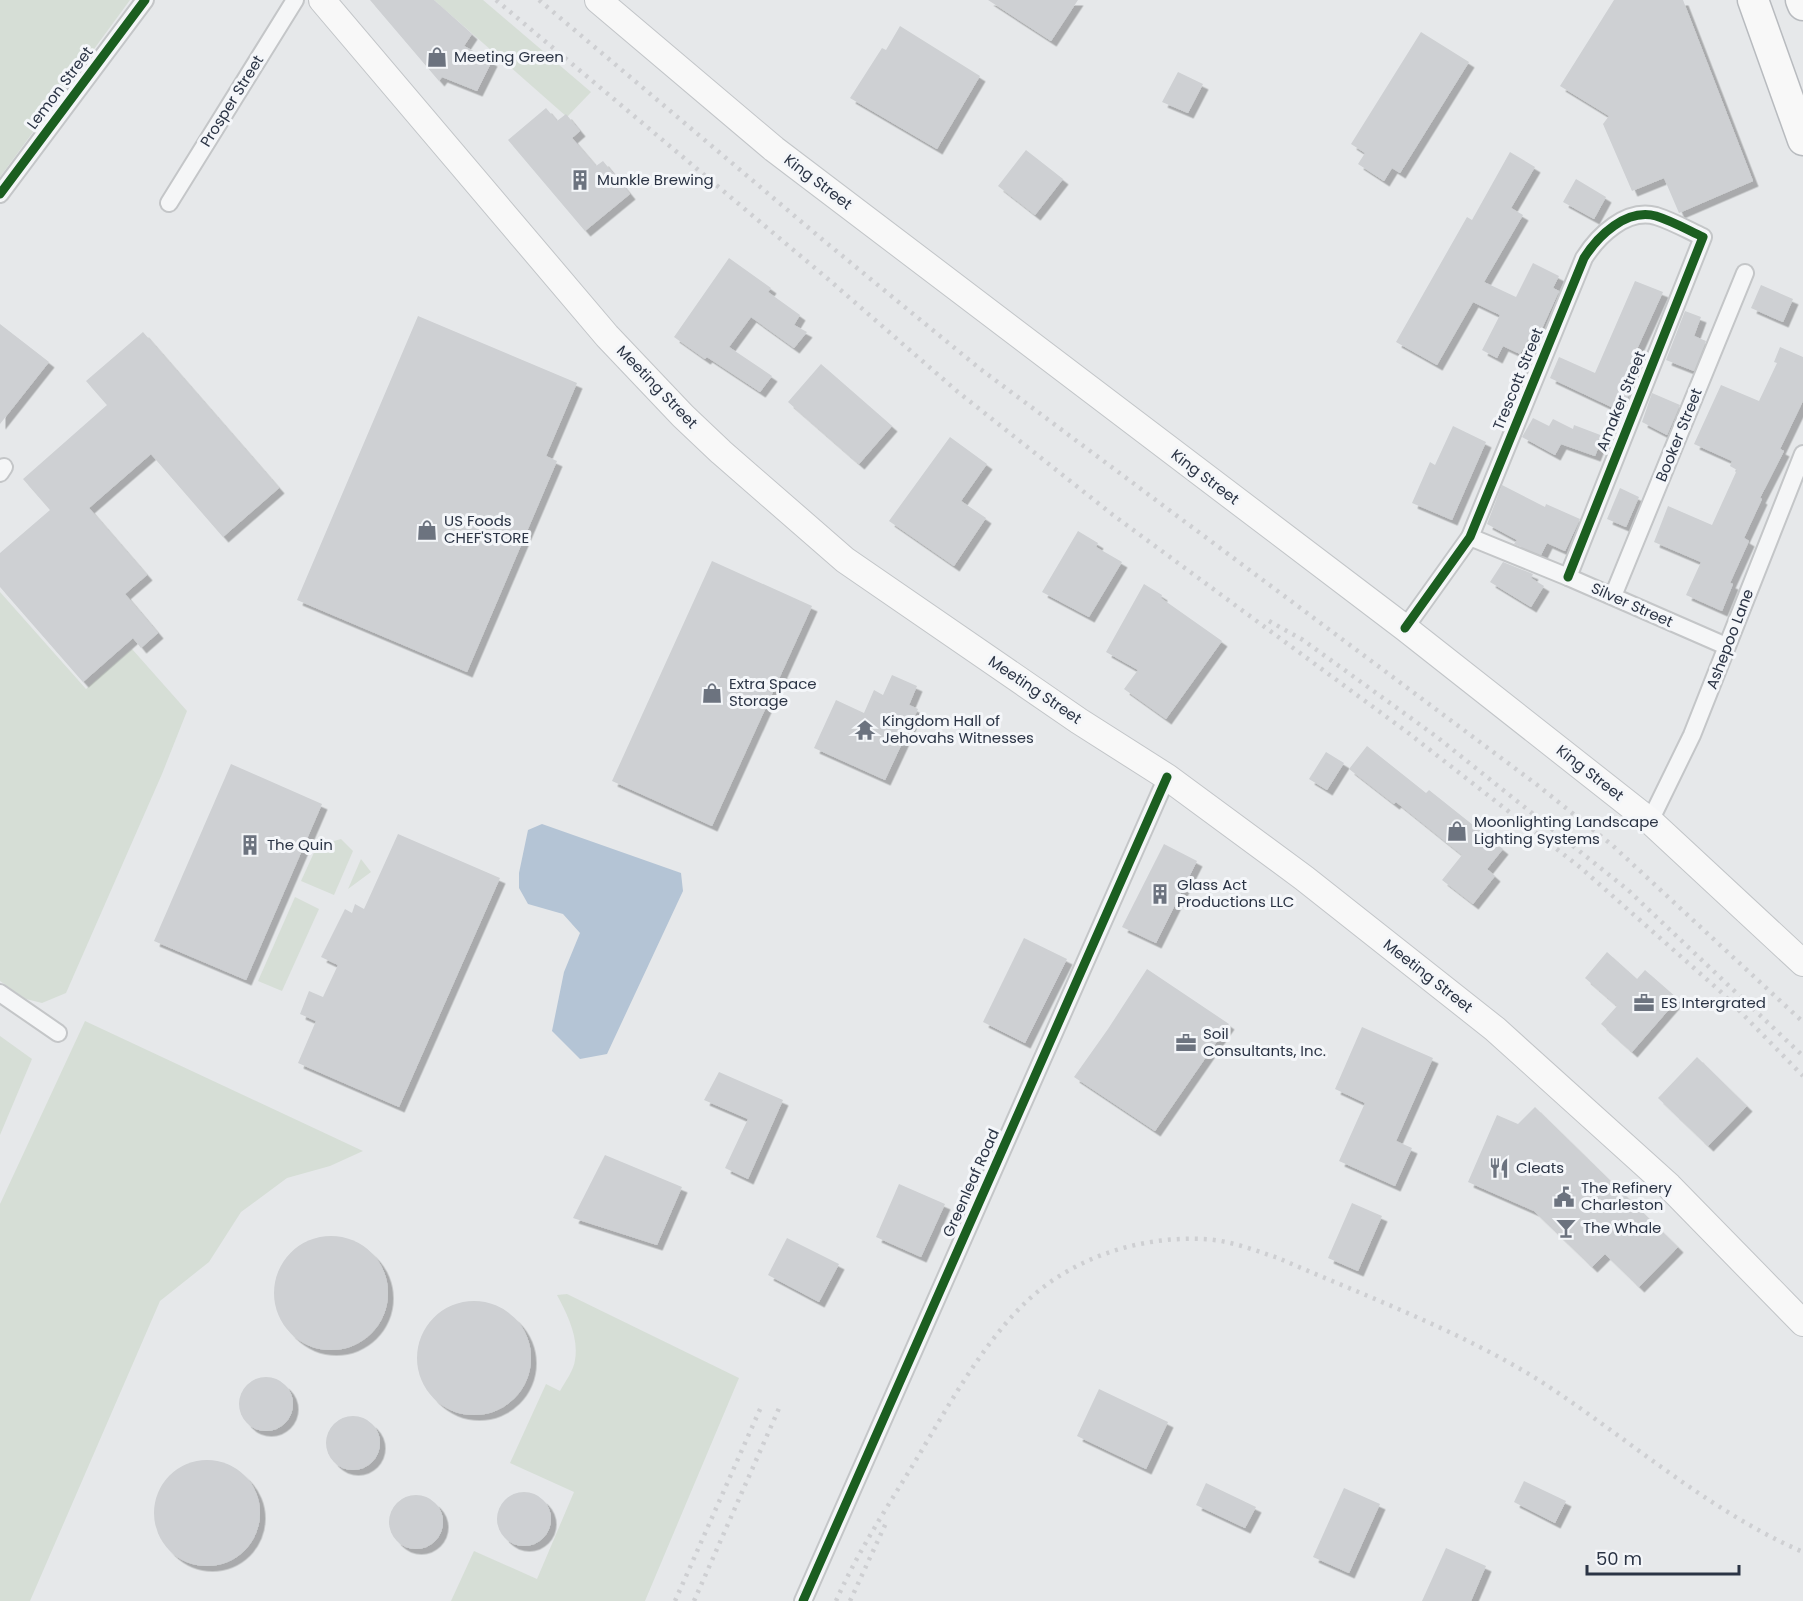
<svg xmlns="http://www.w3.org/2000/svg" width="1803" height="1601" font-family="Poppins,sans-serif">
	<defs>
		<filter id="shadow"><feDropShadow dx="5.5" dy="5.5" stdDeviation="0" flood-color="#0004"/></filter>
	</defs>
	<rect width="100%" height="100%" fill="#e6e8ea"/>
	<g fill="#d6ded6">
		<path d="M0 0H130L0 177Z"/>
		<path d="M434 0H483L591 92 567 117Z"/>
		<path d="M0 592 86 689 132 649 187 711 162 774 66 993 42 1003 26 999 0 981Z"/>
		<path d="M341 839 353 851 334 895 301 881 317 846Z"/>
		<path d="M361 859 371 872 348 889Z"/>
		<path d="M295 897 319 909 282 991 258 981Z"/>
		<path d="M85 1021 363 1151 330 1166 287 1178 241 1212 209 1262 160 1301 30 1601H0V1204Z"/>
		<path d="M0 1036 32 1059 0 1135Z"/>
		<path d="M567 1294 739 1378 645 1601H451L474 1551 537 1579 574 1492 510 1463 546 1384 560 1391C565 1382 574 1370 575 1360 579 1337 567 1314 557 1295Z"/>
	</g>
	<path fill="#b4c4d5" d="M542 824 681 873 683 891 607 1054 580 1059 552 1031 564 972 580 933 563 914 528 904 519 888V873L528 830Z"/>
	<g fill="#ced0d3" filter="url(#shadow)">
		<path d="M370 0H434L472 34 464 46 492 61 477 91 442 77 439 81Z"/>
		<path d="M988 0H1078L1051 41Z"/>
		<path d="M1614 0H1683L1753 181 1679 213 1664 178 1632 191 1603 124 1609 116 1560 86Z"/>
		<path d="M900 26 980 76 937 149 850 98 882 48 886 50Z"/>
		<path d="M1421 32 1469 62 1400 173 1392 168 1384 181 1358 164 1365 153 1351 144Z"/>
		<path d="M1178 72 1203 84 1188 113 1162 102Z"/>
		<path d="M546 108 557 121 566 114 580 131 572 138 596 166 603 161 630 194 585 231 508 140Z"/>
		<path d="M1026 150 1063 179 1035 215 998 186Z"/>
		<path d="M1510 152 1535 167 1511 208 1523 215 1484 282 1516 297 1533 263 1559 276 1553 288 1559 291 1540 333 1533 330 1520 354 1503 346 1497 358 1482 350 1500 315 1473 302 1437 365 1396 342 1467 217 1472 220Z"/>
		<path d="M1576 179 1606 197 1594 219 1563 202Z"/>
		<path d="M729 258 771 288 768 292 800 315 794 325 807 332 794 348 751 317 729 347 772 376 760 392 707 357 705 359 674 337Z"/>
		<path d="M1635 281 1663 292 1622 382 1632 387 1622 412 1550 378 1559 357 1595 373Z"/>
		<path d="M1761 285 1793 299 1783 322 1751 308Z"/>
		<path d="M1685 311 1701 317 1694 336 1706 341 1694 371 1666 360Z"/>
		<path d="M418 316 577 383 546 456 557 461 467 672 297 600Z"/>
		<path d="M0 324 49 362 0 424Z"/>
		<path d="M143 332 279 488 223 537 151 454 89 508 147 575 125 594 158 633 141 648 133 638 83 682 0 587V553L50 510 23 479 107 405 86 381Z"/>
		<path d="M1780 347 1803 357V401L1780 449 1784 451 1760 498 1762 499 1744 538 1749 541 1730 583 1733 584 1722 611 1686 595 1701 562 1654 542 1668 506 1712 525 1737 470 1730 466 1732 461 1694 444 1721 385 1759 401 1777 363 1774 362Z"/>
		<path d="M821 364 892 426 859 464 788 402Z"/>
		<path d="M1652 393 1680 405 1667 435 1642 422Z"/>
		<path d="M1533 418 1549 426 1553 419 1573 429 1574 425 1603 436 1595 456 1561 444 1555 455 1522 437Z"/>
		<path d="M1453 426 1486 442 1452 520 1412 503 1430 462 1435 465Z"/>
		<path d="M950 437 987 464 961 501 986 518 954 566 889 521Z"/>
		<path d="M1502 485 1545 507 1546 504 1580 519 1565 551 1547 543 1541 555 1514 544 1517 540 1487 524Z"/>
		<path d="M1620 488 1639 497 1626 527 1607 519Z"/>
		<path d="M1078 531 1098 543 1096 547 1122 562 1089 617 1042 592Z"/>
		<path d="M712 561 812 606 712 826 612 781Z"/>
		<path d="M1503 562 1533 574 1531 578 1544 586 1531 607 1490 582Z"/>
		<path d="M1144 584 1162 595 1161 598 1222 641 1166 719 1124 689 1138 670 1106 652Z"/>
		<path d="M892 675 917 686 909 705 918 709 885 780 814 748 836 700 864 713 874 690 883 695Z"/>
		<path d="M1367 746 1426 793 1429 790 1503 849 1487 869 1495 876 1473 904 1442 880 1462 855 1396 802 1394 804 1349 769Z"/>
		<path d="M1326 752 1344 763 1327 790 1309 779Z"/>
		<path d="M231 764 322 804 246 980 154 941Z"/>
		<path d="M398 834 500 878 399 1107 298 1063 316 1021 300 1014 309 991 323 997 338 965 321 957 345 909 352 913 355 904 364 909Z"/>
		<path d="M1164 844 1197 861 1156 943 1122 927Z"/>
		<path d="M1024 938 1067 959 1025 1043 983 1022Z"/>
		<path d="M1607 952 1637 979 1645 970 1678 999 1632 1052 1601 1024 1617 1006 1585 978Z"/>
		<path d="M1147 969 1229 1024 1155 1131 1074 1077 1108 1029Z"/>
		<path d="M1362 1027 1433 1058 1396 1141 1412 1148 1395 1186 1339 1161 1365 1103 1335 1089Z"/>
		<path d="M1697 1057 1747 1106 1708 1146 1658 1098Z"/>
		<path d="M719 1072 783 1100 748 1179 725 1168 748 1119 704 1100Z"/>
		<path d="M1535 1107 1678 1247 1639 1287 1605 1254 1592 1267 1534 1211 1468 1182 1497 1115 1518 1124Z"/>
		<path d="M605 1155 682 1187 657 1245 573 1218Z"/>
		<path d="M899 1184 945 1204 921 1257 876 1237Z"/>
		<path d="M1352 1203 1382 1216 1358 1271 1328 1258Z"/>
		<circle cx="331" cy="1293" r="57"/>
		<path d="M787 1238 839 1264 819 1302 768 1275Z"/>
		<circle cx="474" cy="1358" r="57"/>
		<circle cx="266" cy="1404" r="27"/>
		<path d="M1099 1389 1168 1422 1146 1469 1077 1436Z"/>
		<circle cx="353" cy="1443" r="27"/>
		<circle cx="207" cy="1513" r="53"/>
		<path d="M1524 1481 1566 1501 1555 1523 1514 1502Z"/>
		<path d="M1206 1483 1256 1507 1245 1528 1196 1505Z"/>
		<path d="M1344 1488 1380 1504 1349 1573 1313 1557Z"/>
		<circle cx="524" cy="1519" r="27"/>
		<circle cx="416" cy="1522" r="27"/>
		<path d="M1446 1548 1486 1566 1471 1601H1422Z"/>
	</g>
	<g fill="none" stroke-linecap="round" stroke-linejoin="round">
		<g stroke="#c4c6c8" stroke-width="20">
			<g id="street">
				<path d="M0 194 145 0"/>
				<path d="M169 203 295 0"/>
				<path d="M0 473 4 467"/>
				<path d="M1470 537 1568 577 1726 646"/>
				<path d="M1613 596 1745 273"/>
				<path d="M1405 628 1470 537 1584 258C1598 236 1626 208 1656 216 1672 221 1688 230 1703 237L1568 577"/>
				<path d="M1650 821 1692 735 1803 454"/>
				<path d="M0 993 58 1033"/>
				<path d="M803 1601 1167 777"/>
			</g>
		</g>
		<g stroke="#c2c5c8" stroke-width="28">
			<g id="primary">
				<path d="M322 0 607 336 683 416 721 452 845 560 1079 721 1167 777 1304 878 1495 1029 1669 1186 1803 1323"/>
				<path d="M598 0 774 149 1405 628 1650 821 1803 963"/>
			</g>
		</g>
		<g stroke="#b8bbbf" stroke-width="33">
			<g id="highway">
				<path d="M1753 0 1803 140"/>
				<path d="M1801 0 1803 5"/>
			</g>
		</g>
		<use href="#street" stroke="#f5f6f7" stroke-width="16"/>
		<use href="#primary" stroke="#f8f8f8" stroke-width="26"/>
		<use href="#highway" stroke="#f8f8f8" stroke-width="30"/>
		<g stroke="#cecfd2" stroke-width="4.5" stroke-dasharray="3 6" stroke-linecap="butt">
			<path d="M496 0 828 279 958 392 1113 515 1407 732 1581 868 1721 992 1803 1076"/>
			<path d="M539 0 823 240 979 368 1536 784 1612 845 1803 1022"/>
			<path d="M1269 621 1303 640 1437 737 1628 890 1803 1056"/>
			<path d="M675 1601 761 1407"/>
			<path d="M694 1601 780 1406"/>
			<path d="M836 1601C859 1549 890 1503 919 1455 948 1406 984 1342 1025 1303 1071 1258 1139 1236 1203 1239 1229 1240 1254 1250 1278 1258 1363 1295 1458 1330 1537 1379 1626 1436 1706 1510 1803 1552"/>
			<path d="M850 1601 886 1523"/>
		</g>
		<g stroke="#f4f6f9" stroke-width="13">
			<g id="cycleway">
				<path d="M0 194 145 0"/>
				<path d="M1405 628 1470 537 1584 258C1598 236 1626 208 1656 216 1672 221 1688 230 1703 237L1568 577"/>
				<path d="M803 1601 1167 777"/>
			</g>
		</g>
		<use href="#cycleway" stroke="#1b5e20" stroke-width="9"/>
	</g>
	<defs>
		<g id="shop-bare" transform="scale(1.62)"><path d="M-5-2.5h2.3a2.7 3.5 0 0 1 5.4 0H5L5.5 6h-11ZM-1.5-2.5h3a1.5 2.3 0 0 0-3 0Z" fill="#6c737f" stroke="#f4f6f9" stroke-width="2.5" paint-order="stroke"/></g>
		<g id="building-bare" transform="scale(1.62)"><path d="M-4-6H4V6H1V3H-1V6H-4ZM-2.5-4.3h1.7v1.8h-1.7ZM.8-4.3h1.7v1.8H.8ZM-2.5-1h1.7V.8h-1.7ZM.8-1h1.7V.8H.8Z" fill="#6c737f" stroke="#f4f6f9" stroke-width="2.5" paint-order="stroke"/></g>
		<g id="temple-bare" transform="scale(1.62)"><path d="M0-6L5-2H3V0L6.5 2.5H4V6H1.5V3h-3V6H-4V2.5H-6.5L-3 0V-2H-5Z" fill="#6c737f" stroke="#f4f6f9" stroke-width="2.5" paint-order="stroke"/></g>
		<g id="office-bare" transform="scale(1.62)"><path d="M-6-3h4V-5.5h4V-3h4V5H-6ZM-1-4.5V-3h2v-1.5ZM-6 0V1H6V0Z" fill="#6c737f" stroke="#f4f6f9" stroke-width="2.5" paint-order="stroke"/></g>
		<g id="restaurant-bare" transform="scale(1.62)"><path d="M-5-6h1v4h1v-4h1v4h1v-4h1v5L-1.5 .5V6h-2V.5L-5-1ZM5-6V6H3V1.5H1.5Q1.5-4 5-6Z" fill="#6c737f" stroke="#f4f6f9" stroke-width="2.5" paint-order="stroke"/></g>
		<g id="civic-bare" transform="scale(1.62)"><path d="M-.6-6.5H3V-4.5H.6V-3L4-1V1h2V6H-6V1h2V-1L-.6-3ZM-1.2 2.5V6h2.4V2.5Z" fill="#6c737f" stroke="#f4f6f9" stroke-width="2.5" paint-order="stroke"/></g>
		<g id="bar-bare" transform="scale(1.62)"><path d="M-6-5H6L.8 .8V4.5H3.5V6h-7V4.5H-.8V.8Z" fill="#6c737f" stroke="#f4f6f9" stroke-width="2.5" paint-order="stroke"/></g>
	</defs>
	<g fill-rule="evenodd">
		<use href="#shop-bare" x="437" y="57"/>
		<use href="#building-bare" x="580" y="180"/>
		<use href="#shop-bare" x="427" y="530"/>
		<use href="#shop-bare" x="712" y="693"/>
		<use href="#temple-bare" x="865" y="730"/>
		<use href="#shop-bare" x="1457" y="831"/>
		<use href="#building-bare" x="250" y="845"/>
		<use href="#building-bare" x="1160" y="894"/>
		<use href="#office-bare" x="1644" y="1003"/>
		<use href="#office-bare" x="1186" y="1043"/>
		<use href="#restaurant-bare" x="1499" y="1168"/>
		<use href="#civic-bare" x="1564" y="1197"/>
		<use href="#bar-bare" x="1566" y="1228"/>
	</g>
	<g text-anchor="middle" stroke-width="6" stroke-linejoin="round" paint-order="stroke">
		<g font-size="15" fill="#2b3445" stroke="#f4f6f9" text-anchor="start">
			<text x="454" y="62">Meeting Green</text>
			<text x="597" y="185">Munkle Brewing</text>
			<text x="444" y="526">US Foods<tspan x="444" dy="17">CHEF'STORE</tspan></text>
			<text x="729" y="689">Extra Space<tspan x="729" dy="17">Storage</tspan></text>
			<text x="882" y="726">Kingdom Hall of<tspan x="882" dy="17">Jehovahs Witnesses</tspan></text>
			<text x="1474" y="827">Moonlighting Landscape<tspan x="1474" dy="17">Lighting Systems</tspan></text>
			<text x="267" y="850">The Quin</text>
			<text x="1177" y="890">Glass Act<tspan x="1177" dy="17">Productions LLC</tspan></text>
			<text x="1661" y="1008">ES Intergrated</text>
			<text x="1203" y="1039">Soil<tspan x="1203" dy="17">Consultants, Inc.</tspan></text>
			<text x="1516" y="1173">Cleats</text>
			<text x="1581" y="1193">The Refinery<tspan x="1581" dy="17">Charleston</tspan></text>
			<text x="1583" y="1233">The Whale</text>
		</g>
		<g font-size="15" fill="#2b3445" stroke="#f4f6f9">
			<text transform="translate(60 88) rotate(-53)" y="5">Lemon Street</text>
			<text transform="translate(232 101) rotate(-58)" y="5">Prosper Street</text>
			<text transform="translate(818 182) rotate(37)" y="5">King Street</text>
			<text transform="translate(1518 379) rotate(-68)" y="5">Trescott Street</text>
			<text transform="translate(657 387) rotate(46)" y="5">Meeting Street</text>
			<text transform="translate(1621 401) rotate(-68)" y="5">Amaker Street</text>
			<text transform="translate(1679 435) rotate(-68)" y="5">Booker Street</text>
			<text transform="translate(1205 477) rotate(37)" y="5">King Street</text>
			<text transform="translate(1632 605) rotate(24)" y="5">Silver Street</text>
			<text transform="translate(1730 639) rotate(-69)" y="5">Ashepoo Lane</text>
			<text transform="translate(1035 690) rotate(34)" y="5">Meeting Street</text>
			<text transform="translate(1590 773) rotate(38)" y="5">King Street</text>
			<text transform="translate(1428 976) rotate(38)" y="5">Meeting Street</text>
			<text transform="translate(971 1183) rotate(-66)" y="5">Greenleaf Road</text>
		</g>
	</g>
	<path d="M1587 1565v9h152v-9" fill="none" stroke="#2b3445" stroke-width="3"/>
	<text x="1596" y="1565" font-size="18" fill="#2b3445" stroke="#f4f6f9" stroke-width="4.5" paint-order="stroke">50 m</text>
</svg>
